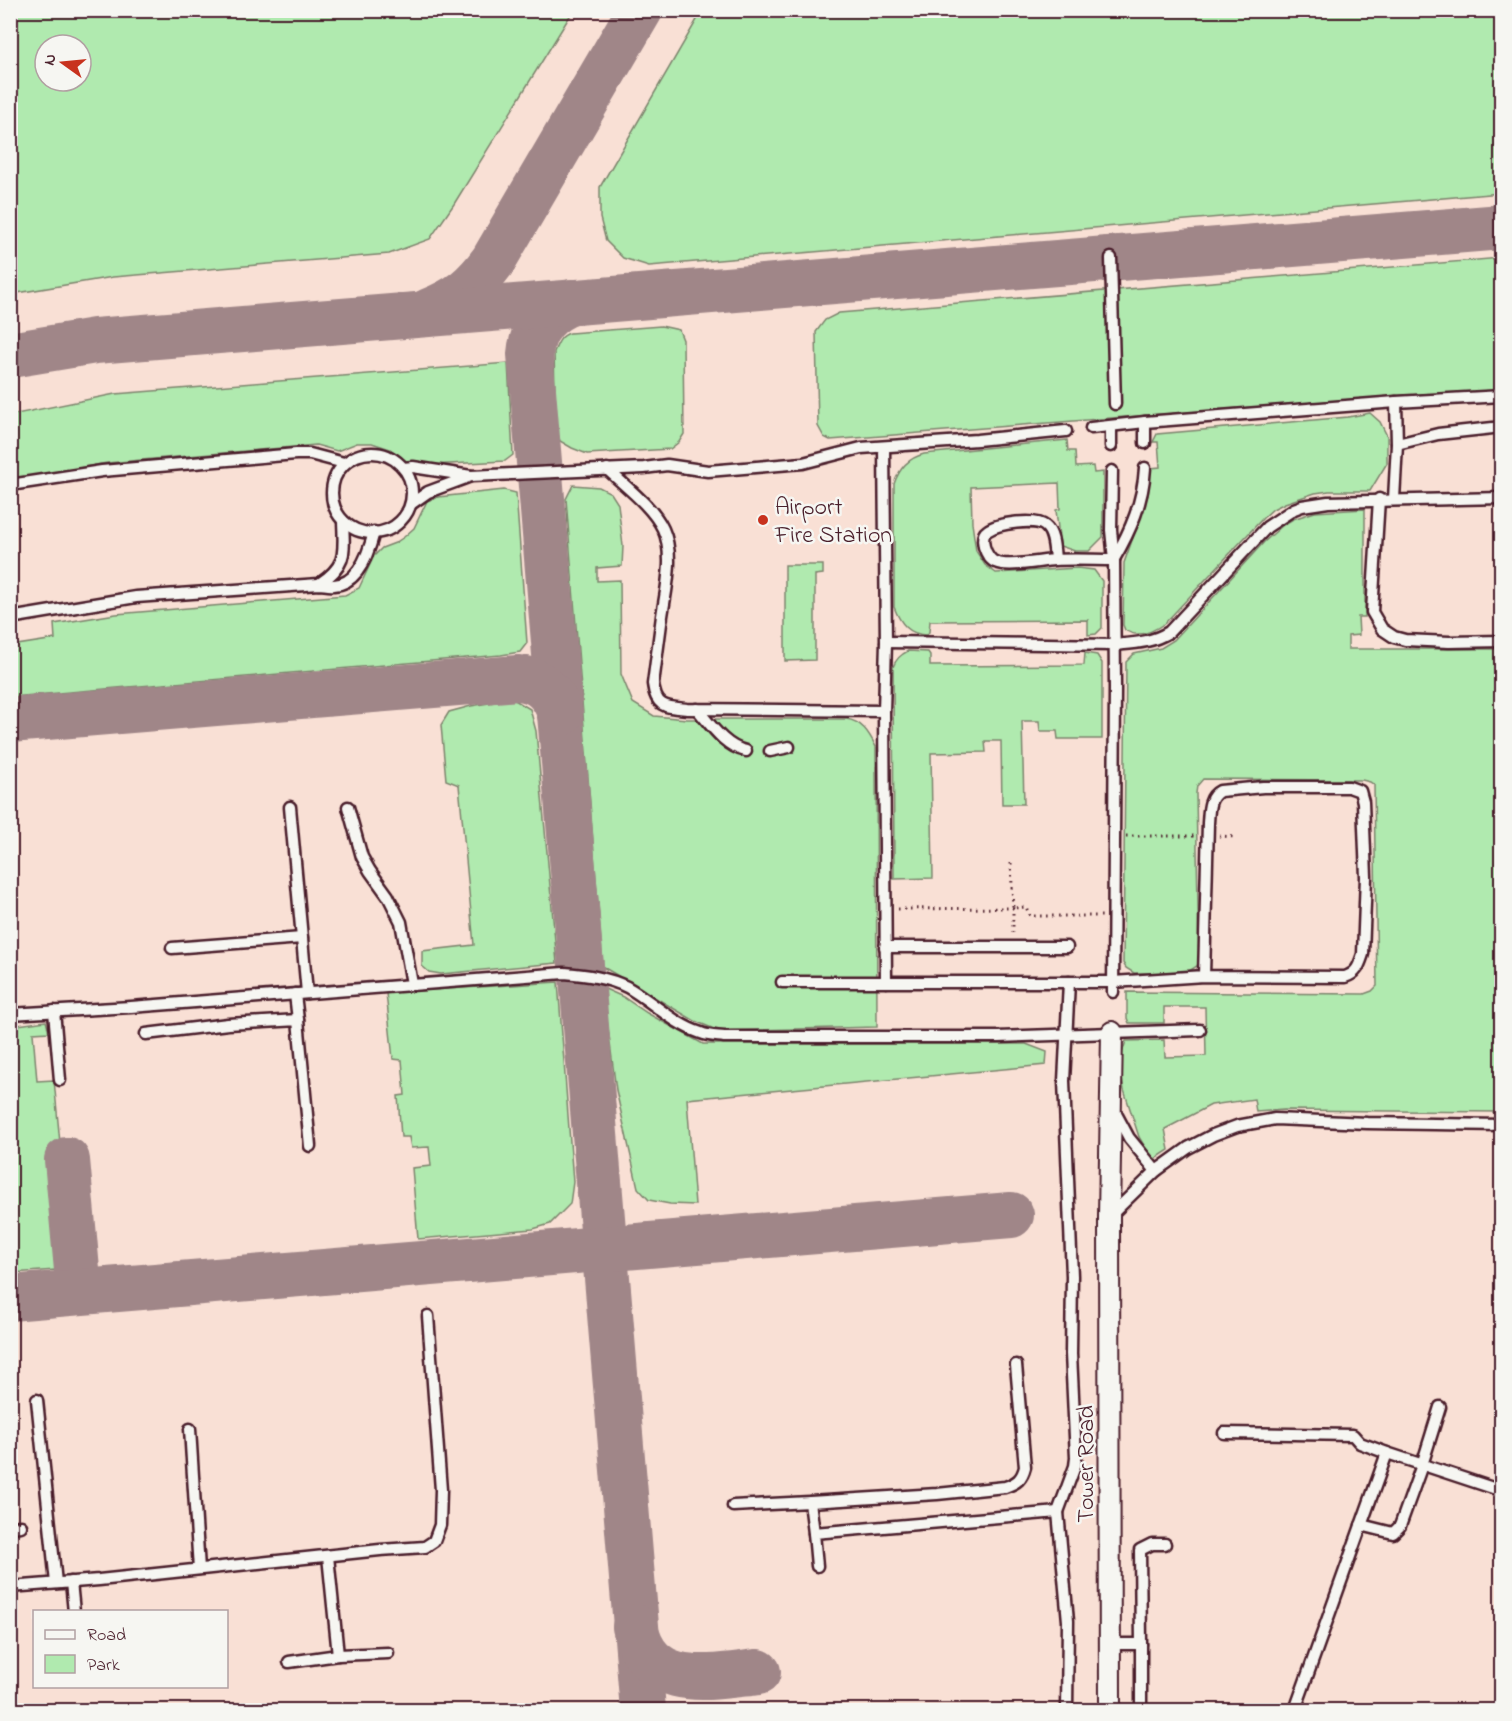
<svg xmlns="http://www.w3.org/2000/svg" width="1512" height="1721" font-family="'Indie Flower',sans-serif">
	<rect width="100%" height="100%" fill="#f7ece5"/>
	<filter id="ink" filterUnits="userSpaceOnUse"><feTurbulence type="fractalNoise" baseFrequency=".0167" numOctaves="2"/><feDisplacementMap in="SourceGraphic" scale="12" xChannelSelector="R" yChannelSelector="G"/><feConvolveMatrix kernelMatrix="1 2 1 2 8 2 1 2 1" color-interpolation-filters="sRGB"/></filter>
	<g filter="url(#ink)">
		<path fill="#f9e0d5" fill-rule="evenodd" d="M11 11H1501V1710H11ZM45 45H81V81H45ZM34 1612H226V1686H34Z"/>
		<g fill="#b0eaaf" stroke="#7d846d" stroke-width="1.5" fill-rule="evenodd">
			<path d="M11 10H573V11L454 204 430 239 389 254 113 277 11 294ZM45 45H81V81H45Z"/>
			<path d="M702 11H1501V193L649 266 623 258 606 241 600 218V187Z"/>
			<path d="M1501 258V391L1438 396 1406 395 830 440 824 437 818 426 816 332 825 320 839 313Z"/>
			<path d="M661 326 679 330 683 340 684 434 679 442 670 449 587 454 572 448 560 441 556 429 554 352C558 343 560 336 570 333Z"/>
			<path d="M508 363 513 455 505 461 430 465 410 464 390 449 372 443H357L337 451 316 445 107 463 11 480V415L115 394Z"/>
			<path d="M1370 413 1380 422 1387 436V463L1370 491H1329L1315 493 1285 503 1273 509 1263 518 1165 623C1154 631 1138 639 1125 630L1123 625 1124 563 1148 495 1151 468 1160 467 1158 442H1153L1157 434 1348 417Z"/>
			<path d="M1067 440 1068 451H1075L1076 467 1093 466 1094 473 1103 472V537L1089 551H1075L1060 546 1056 510 1060 509 1059 483 971 487 972 523 976 551 985 565 996 573 1077 568 1094 570 1102 581V628L1096 634 1088 635V620L930 621 929 632 927 635C909 635 900 623 894 607V484C899 469 908 458 924 454Z"/>
			<path d="M573 485 599 487 611 493 618 504 623 546 622 566 597 568V581L620 580 621 674 633 703 654 716 687 719H846C862 721 869 733 876 747L877 1027 719 1031 695 1021 603 967 566 499Z"/>
			<path d="M504 490 516 493 527 643 520 652 501 655 11 697V646L55 639 54 624 116 614 345 595 359 588 374 556 382 548 395 543 404 537 414 528 427 501 438 497Z"/>
			<path d="M1365 509V617H1358L1359 635 1348 636V649H1501V1112L1284 1110 1256 1112 1254 1099 1211 1105 1165 1129 1169 1150 1155 1159 1149 1154 1139 1137 1124 1090 1119 1063 1126 1041 1164 1040 1165 1057 1206 1056 1205 1007H1164V1023H1129L1127 1018V992L1364 994 1372 991 1377 986 1374 785 1370 782 1362 780 1203 779 1197 786 1196 793 1199 961 1197 966 1186 973H1134L1126 968 1123 963 1126 662 1134 654 1161 648 1174 640 1264 542 1283 525 1293 519 1315 512Z"/>
			<path d="M785 565H823V574L815 575V660L785 661Z"/>
			<path d="M908 651 928 652 930 655V666L1084 665 1085 653 1097 655 1102 663V739H1058L1057 731H1040L1039 721H1022L1024 804H1002L1001 741H985L986 752 931 753 933 878 894 879 893 667C896 659 900 655 908 651Z"/>
			<path d="M513 699 530 709 536 731 557 963 441 974 429 972 422 966V951L474 945 459 785 446 780 441 725 449 712 471 706Z"/>
			<path d="M558 982 573 1182 570 1204 550 1224 533 1229 418 1239 412 1168 431 1166 429 1147 411 1148 409 1137H401L398 1096 405 1095 402 1060 393 1059 386 993Z"/>
			<path d="M603 988 623 997 647 1013 703 1044H1026L1047 1052 1046 1065 687 1099 695 1205 670 1204 649 1200 638 1188 616 1090Z"/>
			<path d="M46 1021 49 1032 33 1033 37 1081 54 1080 72 1269 11 1273V1026Z"/>
		</g>
		<g fill="none" stroke-linecap="round" stroke-linejoin="round">
			<g stroke="#a08688" stroke-width="46">
				<path d="M572 302C548 311 532 328 530 354L643 1710"/>
				<path d="M429 311C459 299 474 287 493 261L640 10"/>
				<path d="M10 355 95 341 1502 227"/>
				<path d="M10 720 518 678C539 679 554 693 560 714"/>
				<path d="M67 1160 79 1292"/>
				<path d="M10 1298 1011 1215"/>
				<path d="M635 1627C649 1692 710 1677 758 1672"/>
			</g>
			<g stroke="#4a1f2b" stroke-width="15">
				<g id="lane">
					<path d="M1111 258 1115 404"/>
					<path d="M1111 427V446"/>
					<path d="M1091 428 1145 422 1396 402 1502 396"/>
					<path d="M1145 443V422"/>
					<path d="M1397 444 1438 434 1502 427"/>
					<path d="M884 447 886 642 884 711 886 982"/>
					<circle cx="372" cy="493" r="40"/>
					<path d="M404 468 413 467 471 476"/>
					<path d="M607 469C625 486 653 507 663 529 675 555 666 589 662 616 659 638 656 661 653 684 656 708 666 707 687 709L884 711"/>
					<path d="M1112 471 1111 530 1114 560 1115 688 1113 992"/>
					<path d="M10 485 102 471 296 454H310L344 463"/>
					<path d="M1379 499 1372 612 1382 629 1394 637 1405 640 1449 642 1502 641"/>
					<path d="M1394 499 1397 444 1396 402"/>
					<path d="M411 504 428 492 471 476 644 468 667 465 708 471 803 463 861 448 977 440 1066 431"/>
					<path d="M1114 559C1131 530 1143 502 1145 468"/>
					<path d="M1055 560C1054 549 1054 533 1045 526 1036 518 997 523 987 531 981 535 983 546 986 552 988 556 990 560 995 562 1008 568 1039 561 1054 560 1074 559 1094 560 1114 560"/>
					<path d="M319 584C348 565 344 552 343 521"/>
					<path d="M10 618 136 597 319 584C324 584 329 586 334 585 358 584 369 552 374 532"/>
					<path d="M886 642 1114 645C1135 643 1151 643 1169 632L1267 527 1294 509 1302 506 1328 502 1502 498"/>
					<path d="M697 709C710 724 725 747 746 751"/>
					<path d="M770 751 789 747"/>
					<path d="M290 807 307 993"/>
					<path d="M348 807 362 857 370 871 388 896 401 922 412 984"/>
					<path d="M885 947H1067"/>
					<path d="M172 948 302 938"/>
					<path d="M782 982H1113L1204 976 1345 977C1357 973 1359 966 1363 954L1366 877 1363 802 1360 791 1349 787H1263L1220 791C1208 797 1209 811 1208 823L1204 976"/>
					<path d="M295 994 298 1020"/>
					<path d="M54 1011 60 1080"/>
					<path d="M10 1014 131 1007 564 973C585 975 607 977 627 987 652 1001 673 1024 701 1033 708 1036 716 1036 724 1037H998L1200 1030"/>
					<path d="M146 1034 228 1024 298 1020 310 1146"/>
					<path d="M1114 1110 1129 1138 1156 1171"/>
					<path d="M1109 1217 1156 1171 1188 1148 1213 1135 1237 1126 1275 1119 1367 1123 1502 1125"/>
					<path d="M37 1400 56 1583"/>
					<path d="M190 1429 199 1569"/>
					<path d="M1224 1433 1353 1435 1360 1443 1387 1453 1502 1491"/>
					<path d="M810 1502 937 1494 1005 1487C1017 1483 1022 1479 1025 1467L1016 1365"/>
					<path d="M733 1506 810 1502 814 1533"/>
					<path d="M1058 1512 1075 1466 1076 1458 1071 1354 1072 1276 1064 1081 1069 982"/>
					<path d="M1361 1525 1393 1533 1400 1526 1422 1465 1440 1407"/>
					<path d="M10 1527 21 1526"/>
					<path d="M328 1556 338 1655"/>
					<path d="M817 1566 814 1533 1058 1512 1068 1621 1067 1710"/>
					<path d="M71 1582 74 1612"/>
					<path d="M10 1587 99 1580 380 1550 425 1547 434 1541 440 1525 441 1490 428 1316"/>
					<path d="M1111 1644H1141L1140 1550 1152 1544H1165"/>
					<path d="M289 1662 338 1655 388 1653"/>
					<path d="M1141 1710V1644"/>
					<path d="M1295 1710 1387 1453"/>
				</g>
			</g>
			<g stroke="#4a1f2b" stroke-width="24">
				<path id="street" d="M1110 1710 1109 1217 1112 1032"/>
			</g>
			<g stroke="#4a1f2b" stroke-width="3" stroke-dasharray="1.5 4.5" stroke-linecap="butt">
				<path d="M10 637V641"/>
				<path d="M1126 836H1195"/>
				<path d="M1219 836 1236 837"/>
				<path d="M1011 863 1013 908 1026 907 1030 916H1102"/>
				<path d="M898 909 1013 908V934"/>
			</g>
			<use href="#lane" stroke="#f6f6f2" stroke-width="10"/>
			<use href="#street" stroke="#f6f6f2" stroke-width="20"/>
		</g>
	</g>
	<circle fill="#c8321e" stroke="#f6f6f2" stroke-width="2" cx="763" cy="520" r="6"/>
	<g text-anchor="middle" stroke-width="5" stroke-linejoin="round" paint-order="stroke">
		<g font-size="24" fill="#4a1f2b" stroke="#f6f6f2" text-anchor="start">
			<text x="775" y="514">Airport<tspan x="775" dy="28">Fire Station</tspan></text>
		</g>
		<g font-size="24" fill="#4a1f2b" stroke="#f6f6f2">
			<text transform="translate(1085 1464) rotate(-90)" y="8">Tower Road</text>
		</g>
	</g>
	<rect width="1512" height="1721" fill="none" stroke="#f6f6f2" stroke-width="36"/>
	<rect x="18" y="18" width="1476" height="1685" fill="none" stroke="#4a1f2b" stroke-width="2" filter="url(#ink)"/>
	<rect x="33" y="1610" width="195" height="78" fill="#f6f6f2" stroke="#b1a0a2" stroke-width="1.5"/>
	<rect x="45" y="1630" width="30" height="9" fill="#f6f6f2" stroke="#b1a0a2" stroke-width="1.5"/>
	<text x="87" y="1640" font-size="18" fill="#4a1f2b">Road</text>
	<rect x="45" y="1655" width="30" height="18" fill="#b0eaaf" stroke="#b1a0a2" stroke-width="1.5"/>
	<text x="87" y="1670" font-size="18" fill="#4a1f2b">Park</text>
	<g transform="translate(63 63) rotate(285)"><circle r="28" fill="#f6f6f2" stroke="#b1a0a2" stroke-width="1.5"/>
	<path d="M0-4.5L10 22L0 15L-10 22Z" fill="#c8321e"/>
	<text y="-9" font-size="16" font-weight="bold" text-anchor="middle" fill="#4a1f2b">N</text>
	</g>
</svg>
